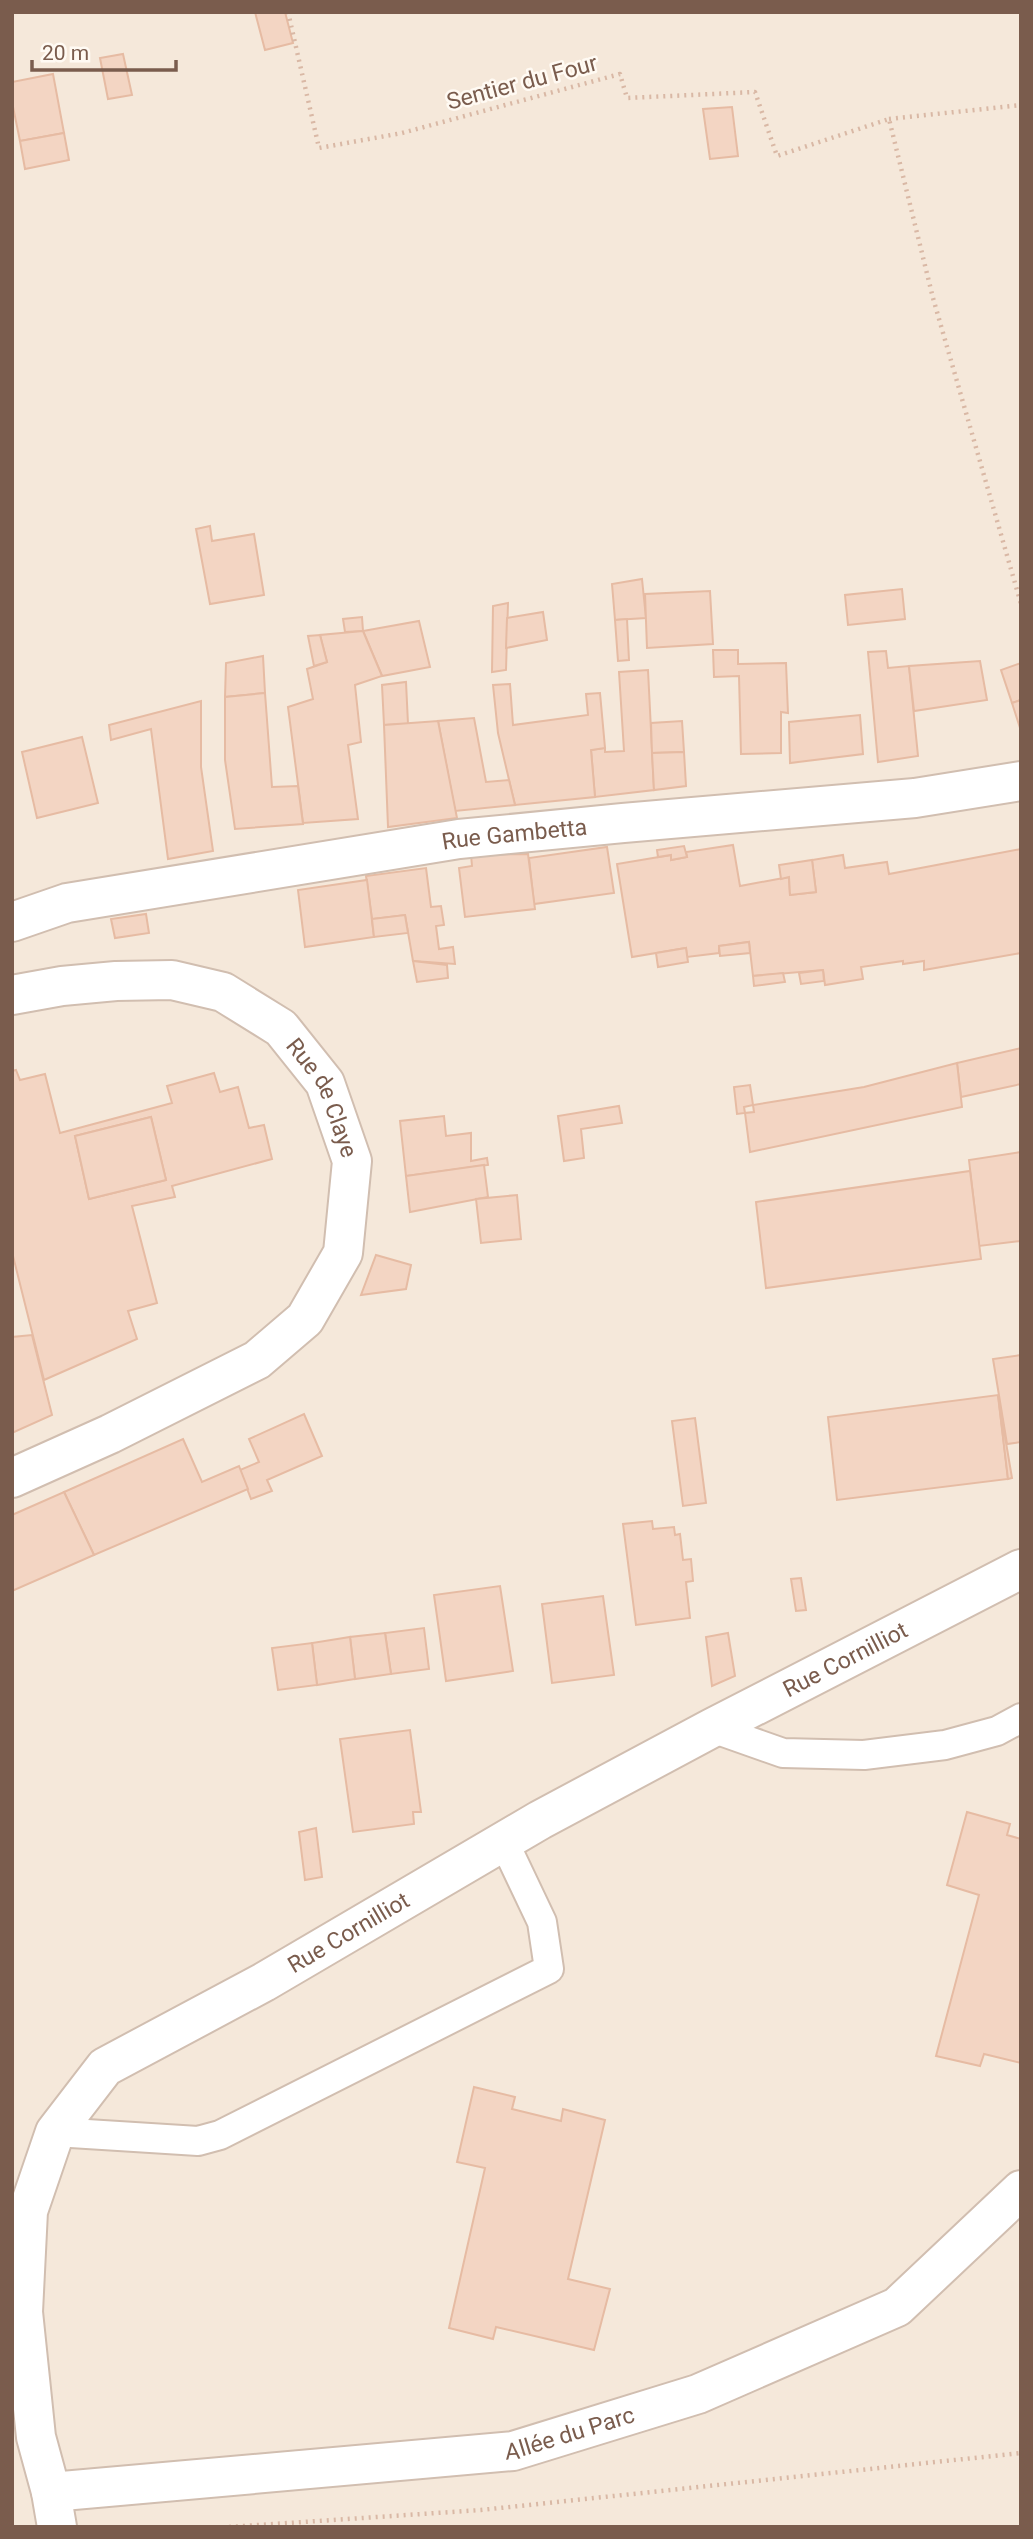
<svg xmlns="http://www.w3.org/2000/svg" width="1033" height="2539" font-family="Roboto,sans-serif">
	<rect width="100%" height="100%" fill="#fdf6ec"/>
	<rect fill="#f5e8da" x="12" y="12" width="1009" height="2515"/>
	<g fill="#f3d5c3" stroke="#e6bba3" stroke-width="2" fill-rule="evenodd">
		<path d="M255 12H285L293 43 265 50Z"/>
		<path d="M123 54 132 95 108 99 100 58Z"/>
		<path d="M53 74 64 133 20 141 12 102V82Z"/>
		<path d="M732 107 738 156 710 159 703 109Z"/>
		<path d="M64 133 69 160 25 169 20 141Z"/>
		<path d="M210 526 212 541 254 534 264 595 210 604 196 529Z"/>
		<path d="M642 579 646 618 615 620 612 584Z"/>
		<path d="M902 589 905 619 848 625 845 595Z"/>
		<path d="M710 591 713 644 647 648 645 594Z"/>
		<path d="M508 603 506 670 492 672 493 606Z"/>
		<path d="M543 612 547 640 506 648 507 618Z"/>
		<path d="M362 617 363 631 345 632 343 619Z"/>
		<path d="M627 619 629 660 618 661 615 620Z"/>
		<path d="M419 621 430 667 382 676 363 631Z"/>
		<path d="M363 631 382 676 355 685 361 742 348 745 358 819 303 823 288 707 313 699 307 669 327 662 320 635Z"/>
		<path d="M320 635 327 662 314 666 308 636Z"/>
		<path d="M713 650H738V664L786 663 788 713 781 712V753L741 754 739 676 714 677Z"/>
		<path d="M886 651 888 668 909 666 918 756 878 762 868 652Z"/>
		<path d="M263 656 265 693 225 697 226 663Z"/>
		<path d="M980 661 987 700 914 711 909 666Z"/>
		<path d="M1021 663V700L1012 703 1001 670Z"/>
		<path d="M648 670 654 790 595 797 591 750 605 748V752L624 751 619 672Z"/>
		<path d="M406 682 408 724 384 725 382 685Z"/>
		<path d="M510 684 513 725 588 715 586 694 600 693 605 748 591 750 595 797 515 805 498 733 493 685Z"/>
		<path d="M265 693 272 787 298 786 303 824 235 829 225 760V697Z"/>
		<path d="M1021 700V731L1012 703Z"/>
		<path d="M201 701V767L213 851 168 859 151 729 111 740 109 725Z"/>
		<path d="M860 715 863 754 790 763 789 722Z"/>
		<path d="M474 718 486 782 509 780 515 805 455 811 438 721Z"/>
		<path d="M438 721 457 818 388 827 384 725Z"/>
		<path d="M682 721 684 752 652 753 651 723Z"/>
		<path d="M82 737 98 803 37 818 22 752Z"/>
		<path d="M684 752 686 786 654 790 652 753Z"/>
		<path d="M733 845 740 886 789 877 790 895 816 892 812 860 843 855 845 868 887 862 889 874 1021 849V953L924 970V961L903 964V961L861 967 863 979 825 985 823 970 753 976 749 942 719 946V953L687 957 686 948 632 957 617 864 671 855V860L687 857 686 852Z"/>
		<path d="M684 846 687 857 671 860V855L658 857 657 850Z"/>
		<path d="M607 847 614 893 534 904 529 858Z"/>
		<path d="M528 854 535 909 465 917 459 868 472 866 471 855Z"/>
		<path d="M812 860 816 892 790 895 789 877 781 879 779 865Z"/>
		<path d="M426 868 431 907 441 906 444 925 436 926 439 949 453 947 455 964 413 961 405 915 372 919 366 876Z"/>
		<path d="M367 880 374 937 305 947 298 890Z"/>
		<path d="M146 914 149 933 115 938 111 919Z"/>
		<path d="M405 915 408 933 374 937 372 919Z"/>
		<path d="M749 942 750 953 720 956 719 946Z"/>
		<path d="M686 948 688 962 658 967 656 953Z"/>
		<path d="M413 961 447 965 448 978 417 982Z"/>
		<path d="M823 970 824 981 801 984 799 973Z"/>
		<path d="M783 973 785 982 754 986 753 976Z"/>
		<path d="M1021 1048V1084L961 1097 957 1063Z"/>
		<path d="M957 1063 962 1107 750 1152 745 1113 754 1112 753 1105 864 1087Z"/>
		<path d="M16 1070 20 1080 45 1074 60 1133 172 1103 167 1086 214 1073 220 1092 238 1087 249 1128 264 1125 272 1159 172 1186 175 1197 132 1206 157 1303 128 1311 137 1339 44 1380 12 1252V1071ZM151 1117 166 1180 89 1199 75 1136Z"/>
		<path d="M750 1085 753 1105 744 1107 745 1113 737 1114 734 1087Z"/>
		<path d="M619 1106 622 1123 581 1129 584 1158 564 1161 558 1116Z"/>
		<path d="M444 1116 446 1136 471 1133V1161L487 1158 488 1165 406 1176 400 1121Z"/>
		<path d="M151 1117 166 1180 89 1199 75 1136Z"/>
		<path d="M1021 1152V1241L979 1246 969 1160Z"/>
		<path d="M484 1165 488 1197 410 1212 406 1176Z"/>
		<path d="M970 1171 981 1259 766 1288 756 1202Z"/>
		<path d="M517 1195 521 1239 481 1243 476 1199Z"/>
		<path d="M376 1255 411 1265 406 1289 361 1295Z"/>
		<path d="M32 1335 52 1415 12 1433V1337Z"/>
		<path d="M1021 1355V1442L1007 1444 993 1359Z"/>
		<path d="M998 1395 1008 1479 837 1500 828 1417Z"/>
		<path d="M998 1395 1012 1478 1008 1479Z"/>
		<path d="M304 1414 322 1456 267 1480 272 1491 251 1499 240 1470 259 1462 249 1439Z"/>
		<path d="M695 1418 706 1503 683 1506 672 1421Z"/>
		<path d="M183 1439 202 1482 239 1466 248 1489 94 1555 64 1492Z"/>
		<path d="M64 1492 94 1555 12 1591V1515Z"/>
		<path d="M652 1521 653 1529 674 1527 675 1535 680 1534 683 1560 691 1559 693 1581 686 1582 690 1618 636 1625 623 1524Z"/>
		<path d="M801 1578 806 1610 796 1611 791 1579Z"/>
		<path d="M500 1586 513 1671 446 1681 434 1595Z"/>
		<path d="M603 1596 614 1675 552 1683 542 1604Z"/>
		<path d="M424 1628 429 1669 391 1674 385 1633Z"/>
		<path d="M385 1633 391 1674 355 1679 350 1637Z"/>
		<path d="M728 1633 735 1676 712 1686 706 1637Z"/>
		<path d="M350 1637 355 1679 317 1685 312 1643Z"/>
		<path d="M312 1643 317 1685 278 1690 272 1648Z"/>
		<path d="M410 1730 421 1812H413L414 1824 353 1832 340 1739Z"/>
		<path d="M967 1812 1010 1824 1007 1835 1021 1839V2063L984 2054 980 2066 936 2056 979 1895 947 1885Z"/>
		<path d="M316 1828 322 1877 305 1880 299 1832Z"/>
		<path d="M474 2087 515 2097 512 2109 561 2121 563 2109 605 2120 568 2279 610 2289 594 2350 496 2327 493 2339 449 2328 485 2168 457 2162Z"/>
	</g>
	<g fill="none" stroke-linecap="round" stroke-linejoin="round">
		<g stroke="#d1beb0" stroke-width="32">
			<g id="service">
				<path d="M712 1728 783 1753 864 1755 945 1745 997 1731 1021 1718"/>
				<path d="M55 2132 198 2141 220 2135 549 1969 542 1922 504 1842"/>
			</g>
		</g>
		<g stroke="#d1beb0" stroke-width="42">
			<g id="minor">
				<path id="s1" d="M12 922 67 903 459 839 623 823 915 798 1021 781"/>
				<path id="s2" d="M51 2492 513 2451 698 2394 897 2307 1021 2190"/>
				<path id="s3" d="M57 2527 51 2492 36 2437 23 2312 28 2211 55 2132 105 2067 264 1982 540 1820 712 1728 1021 1569"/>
			</g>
		</g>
		<g stroke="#d1beb0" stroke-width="42">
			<g id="tertiary">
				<path id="s4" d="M12 995 62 986 116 981 172 980 223 992 281 1028 325 1083 352 1161 343 1253 305 1319 257 1360 110 1434 12 1478"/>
			</g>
		</g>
		<g stroke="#d9b8a5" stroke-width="4.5" stroke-dasharray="2 5" stroke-linecap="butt">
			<path d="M288 12 319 148 402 133 620 74 627 98 755 92 777 156 889 119 933 298 1021 604"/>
			<path d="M889 119 1021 105"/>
			<path d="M229 2527 481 2510 1021 2453"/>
		</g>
		<use href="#service" stroke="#fff" stroke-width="28"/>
		<use href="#minor" stroke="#fff" stroke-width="38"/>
		<use href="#tertiary" stroke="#fff" stroke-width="38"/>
	</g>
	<g text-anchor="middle" stroke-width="5" stroke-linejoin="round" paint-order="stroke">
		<g font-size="23" fill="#7a5c4d" stroke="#fffaf3">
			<text transform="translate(522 82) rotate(-15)" y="8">Sentier du Four</text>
			<text dy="8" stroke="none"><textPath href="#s1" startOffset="511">Rue Gambetta</textPath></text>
			<text dy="8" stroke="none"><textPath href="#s4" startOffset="364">Rue de Claye</textPath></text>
			<text dy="8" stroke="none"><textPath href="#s3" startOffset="1330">Rue Cornilliot</textPath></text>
			<text dy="8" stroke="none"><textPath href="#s3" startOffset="763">Rue Cornilliot</textPath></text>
			<text dy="8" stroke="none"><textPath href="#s2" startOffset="523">Allée du Parc</textPath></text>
		</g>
	</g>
	<rect width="1033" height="2539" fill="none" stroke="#7a5c4d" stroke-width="28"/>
	<path d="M32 60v10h144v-10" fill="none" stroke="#7a5c4d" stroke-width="3.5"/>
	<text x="42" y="60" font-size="21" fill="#7a5c4d" stroke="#fffaf3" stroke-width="5" paint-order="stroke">20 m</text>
</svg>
